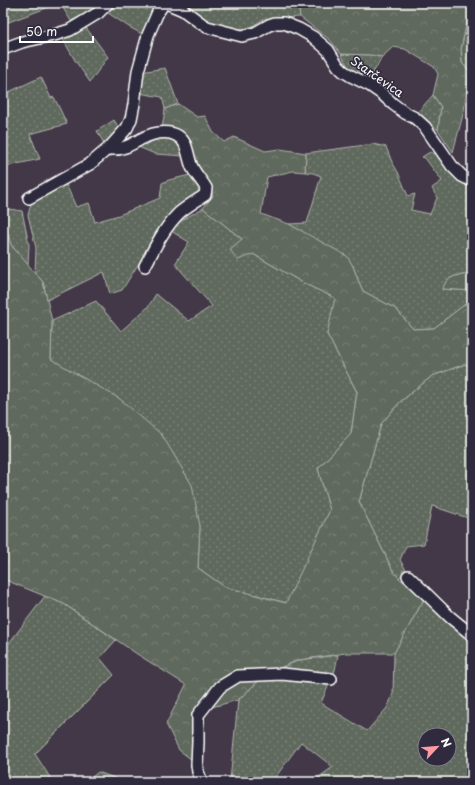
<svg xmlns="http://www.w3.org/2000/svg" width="475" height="785" font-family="'Playpen Sans',sans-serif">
	<defs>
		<pattern id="grass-dots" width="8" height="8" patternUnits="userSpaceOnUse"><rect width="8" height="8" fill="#61695d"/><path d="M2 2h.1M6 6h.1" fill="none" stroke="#798075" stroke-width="1.8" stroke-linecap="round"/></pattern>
		<pattern id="forest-crowns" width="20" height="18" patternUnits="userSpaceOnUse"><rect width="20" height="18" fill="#61695d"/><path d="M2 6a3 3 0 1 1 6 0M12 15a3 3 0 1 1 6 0" fill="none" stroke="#798075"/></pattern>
	</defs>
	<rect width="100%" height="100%" fill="#423847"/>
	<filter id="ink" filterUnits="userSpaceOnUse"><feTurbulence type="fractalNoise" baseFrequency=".025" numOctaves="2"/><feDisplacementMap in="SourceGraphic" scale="8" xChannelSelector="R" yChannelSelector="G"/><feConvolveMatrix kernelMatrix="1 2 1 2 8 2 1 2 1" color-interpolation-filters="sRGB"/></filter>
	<g filter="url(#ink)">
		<g fill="url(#grass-dots)" stroke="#b0b4ae" fill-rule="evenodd">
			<path d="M3 3H60L6 23 3 20Z"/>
			<path d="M112 3H156L146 36 129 27 105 11Z"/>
			<path d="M180 3H298L300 17 263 19 250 28 241 29 221 26 207 22Z"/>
			<path d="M472 16V65L469 71 462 63 461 49 467 21Z"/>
			<path d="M84 25 108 57 90 82 76 62 61 36Z"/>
			<path d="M341 54 371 55 382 57 369 80 351 72Z"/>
			<path d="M165 68 178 104 165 109 162 97 139 93 141 72Z"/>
			<path d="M41 77 51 98 54 97 67 124 30 134 40 159 3 167V96L11 91Z"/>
			<path d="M433 95 441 107 438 130 416 114Z"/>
			<path d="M114 120 119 128 106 147 97 131Z"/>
			<path d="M152 137 178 139 185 156 155 154 136 146Z"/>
			<path d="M373 144 386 147 392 162 398 172 408 196 415 194 411 210 430 214 437 198 432 188 442 181 425 158 422 157 430 152 436 154 446 168 455 176 472 185V274L455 276 447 280 442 289 471 291 468 302 434 328 413 329 396 309 363 291 358 280 353 266 289 224 307 223 321 176 313 173 305 172 306 153Z"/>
			<path d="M190 175 200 189V193L163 225 122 290 110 294 104 272 47 300 43 282 35 273 36 248 28 215 32 200 65 182 76 207 89 203 95 222 119 215 160 198 162 183 169 180Z"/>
			<path d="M3 208 22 211 29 245 28 265 11 245 3 217Z"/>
			<path d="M203 208 242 239 253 254 305 284 336 298 327 334 357 392 351 434 318 468 323 487 330 510 287 603 225 587 198 568 200 526 51 359 52 321 96 301 121 331 148 307 156 294 189 321 212 306 175 264 189 242 171 231 182 220Z"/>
			<path d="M465 364 472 368V511L468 518 432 506 424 544 406 546 400 560 406 570 399 578 393 571 359 502 381 424 400 402 432 376Z"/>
			<path d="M45 596 64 604 116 640 100 658 114 675 35 754 53 782H3V651Z"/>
			<path d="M424 599 472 643V782H312L333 767 301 742 272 782H228L230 781 238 700 267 673 300 660 338 655 335 670 321 703 367 731 387 708 393 694 394 653ZM425 735H449V759H425Z"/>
			<path d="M98 772 125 782H86Z"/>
		</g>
		<g fill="url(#forest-crowns)" stroke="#b0b4ae">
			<path d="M60 3H101L91 11 71 21Z"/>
			<path d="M298 3H472V16L467 21 461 49 462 63 469 71 464 111 453 152 438 130 441 107 433 95 438 74 434 67 405 49 393 47 382 57 371 55 341 54 330 40 300 17Z"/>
			<path d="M178 104 197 117 205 116 213 132 224 142 234 137 265 151 280 149 306 153 305 172 293 171 267 177 261 214 289 224 347 256 353 266 358 280 363 291 396 309 413 329 434 328 468 302 471 291 442 289 447 280 455 276 472 274V368L465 364 432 376 400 402 381 424 359 502 393 571 399 578 424 599 394 653H346L299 660 267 673 238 700 212 707 201 702 194 753 192 760 179 750 166 724 186 685 137 654 64 604 3 579V217L11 245 43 282 52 321 51 359 120 399 162 435 192 485 200 526 198 568 225 587 286 603 330 510 323 487 318 468 351 434 357 392 327 334 335 298 305 284 253 254 238 260 233 254 230 249 242 239 203 208 213 196 209 187 199 171 189 143 162 129 165 109Z"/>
		</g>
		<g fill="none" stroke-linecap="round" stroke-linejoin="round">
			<g stroke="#fff" stroke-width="14">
				<g id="minor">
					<path d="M168 3 171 5 183 10 202 24 207 27 242 36 255 33 269 25 275 23H284L299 29 313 37 328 50 338 66 343 71 351 76 369 85 382 94 393 104 405 113 415 118 425 127 452 166 462 176 472 181"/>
					<path d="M3 49 22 42 54 35 70 30 98 13 108 3"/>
					<path d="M110 147 112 149C123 150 132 144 141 139 154 132 176 127 185 144 188 151 189 160 192 167 196 175 202 181 206 188L205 195C196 201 187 206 179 213 164 228 155 247 145 266"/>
					<path d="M29 198 90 164 110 147 127 128 131 119 134 104 138 71 148 35 158 12 164 3"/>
					<path d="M408 576 450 617 472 635"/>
					<path d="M202 782 198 772 197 765 198 742V715L220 687 238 676 282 674 331 679"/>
				</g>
			</g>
			<use href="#minor" stroke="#2f2a3d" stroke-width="11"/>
		</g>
	</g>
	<g text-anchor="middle" stroke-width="3" stroke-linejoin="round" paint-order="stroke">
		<g font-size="12" fill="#fff" stroke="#2f2a3d">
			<text transform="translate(377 77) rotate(35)" y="4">Starčevica</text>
		</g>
	</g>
	<rect width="475" height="785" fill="none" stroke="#2f2a3d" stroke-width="16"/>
	<rect x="8" y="8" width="459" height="769" fill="none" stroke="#fff" stroke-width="1.5" filter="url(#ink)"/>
	<g transform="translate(437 747) rotate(64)"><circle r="19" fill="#2f2a3d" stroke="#827f8b"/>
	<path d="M0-3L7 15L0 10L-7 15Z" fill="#ff9aa2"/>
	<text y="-6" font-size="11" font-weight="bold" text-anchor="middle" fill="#ffffff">N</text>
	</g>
	<path d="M20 36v6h73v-6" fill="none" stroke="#ffffff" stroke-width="2"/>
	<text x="26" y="36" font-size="12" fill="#ffffff" stroke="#2f2a3d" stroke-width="3" paint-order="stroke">50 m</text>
</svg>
